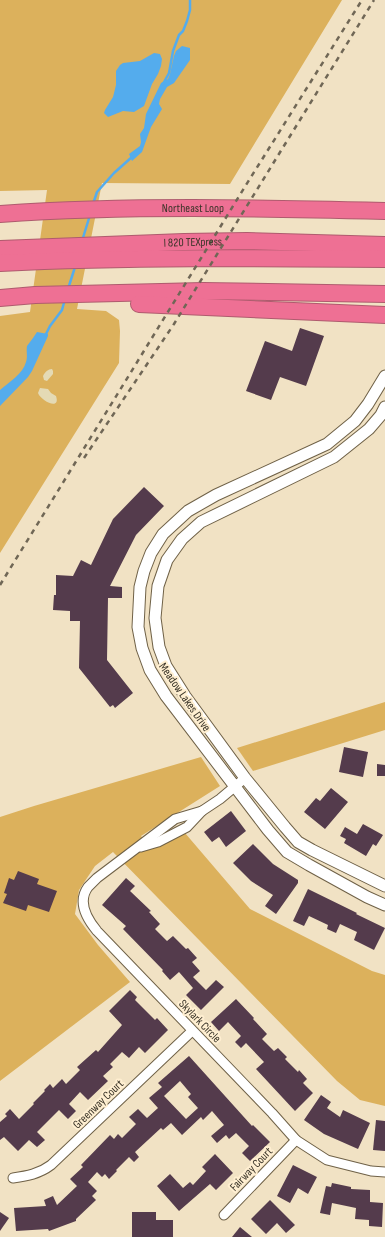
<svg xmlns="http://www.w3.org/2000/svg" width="385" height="1237" font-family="'Sofia Sans Condensed',sans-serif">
	<rect width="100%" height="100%" fill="#f1e2c4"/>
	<g fill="#dcb15c">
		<path d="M0 0H342L230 184 102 183 77 309 106 311 119 320 120 331 119 363 0 553V316L30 312 47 190 0 191Z"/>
		<path d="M385 702V730L253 771 237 748Z"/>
		<path d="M201 757 220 786 141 836 152 849 185 833 250 909 372 971 385 975V1106L360 1100 337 1081 113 852 95 866 79 890 75 914 98 945 130 982 0 1081V817L34 806Z"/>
	</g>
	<g fill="#e4dab5">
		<path d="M52 369 53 371V374L47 381 44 380 43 376C45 372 48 369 52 369Z"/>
		<path d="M40 388 48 389 51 393 56 396C61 411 41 401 38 393Z"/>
	</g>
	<g fill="#54aced">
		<path d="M182 46 190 48V60L174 83 167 87 160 99 159 104 162 109 151 127 142 152 132 161 129 154 140 146 141 142 140 134 144 128 146 114 161 83 168 79 170 74 174 56 176 51Z"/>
		<path d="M154 53 160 54 162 59 161 66 158 74 152 84 144 106 134 112 123 111 108 117 104 113 105 110 113 97 116 85V71L120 65 123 63 140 61Z"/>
		<path d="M37 332 48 334V336L32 371 28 377 0 406V390C9 382 23 374 26 362 28 357 26 351 27 346L33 338Z"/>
	</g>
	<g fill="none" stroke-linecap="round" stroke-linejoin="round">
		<g stroke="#54aced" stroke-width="2.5">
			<path d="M163 84 169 73 173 51 179 35 183 31 187 21 190 10V0"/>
			<path d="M93 204 97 192 114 173 132 157"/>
			<path d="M82 241 90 215"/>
			<path d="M68 289 75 267"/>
			<path d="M45 336 50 326 62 310 65 299"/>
		</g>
	</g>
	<g fill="#543b4c" fill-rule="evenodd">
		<path d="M300 328 324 336 306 386 280 377 271 400 246 391 265 341 292 351Z"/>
		<path d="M144 487 164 506 136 535 110 586 122 587V598H108L107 660 133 693 115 708 113 705 110 707 79 668 80 621H70V611L53 610 54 595H56V575L73 576 81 560 91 565 113 519Z"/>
		<path d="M344 747 368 752 363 777 339 772Z"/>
		<path d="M377 764 385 765V776H377Z"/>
		<path d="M331 788 348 802 325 829 304 812 316 798 320 801Z"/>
		<path d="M231 811 246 831 226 847 219 837 212 842 204 832Z"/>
		<path d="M363 824 383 835 376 846 373 844 366 856 344 843 346 839 340 836 345 827 357 834Z"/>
		<path d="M253 844 273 864 298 880V883L276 914 265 906 273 895 251 881 233 863Z"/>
		<path d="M18 871 39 879 37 884 57 891 49 912 28 905 26 911 3 903 7 894 4 893 9 878 14 880Z"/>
		<path d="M126 878 135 886 130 891 151 911 149 912 160 924 155 929 167 941 173 936 186 949 188 948 197 958 192 962 200 971 193 977 206 990 216 980 224 987 201 1010 186 995 193 988 179 972 170 980 162 971 163 970 123 929 126 926 102 905Z"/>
		<path d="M308 889 357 913 356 914 385 928 374 950 354 940 357 932 340 924 336 933 327 929 328 925 309 916 304 926 293 921Z"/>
		<path d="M130 990 137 997 135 1000 155 1020 157 1018 168 1030 145 1053 139 1047 129 1058 122 1052 110 1064 113 1067 103 1076 108 1081 88 1100 80 1092 69 1104 76 1111 68 1119 59 1110 37 1132 45 1140 37 1147 29 1140 18 1151 4 1137 0 1140V1122L7 1116 5 1114 10 1109 19 1119 34 1104 33 1103 45 1091 44 1090 50 1084 53 1088 62 1079 66 1084 80 1070 77 1067 96 1050 98 1052 122 1025 109 1011Z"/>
		<path d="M236 999 254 1018 253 1019 267 1034 262 1039 274 1051 278 1048 287 1057 285 1059 298 1072 299 1070 307 1079 303 1083 313 1093 295 1111 256 1069 264 1062 246 1043 241 1048 235 1042 241 1036 228 1022 219 1031 211 1022Z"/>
		<path d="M189 1056 252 1126 253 1125 270 1142 250 1161 242 1153 249 1146 236 1133 229 1139 226 1135 217 1143 211 1136 224 1125 212 1111 203 1120 201 1117 182 1135 171 1123 163 1130 161 1128 135 1152 139 1157 134 1162 129 1157 116 1170 117 1171 109 1179 105 1174 102 1177 97 1172 88 1182 97 1191 92 1196 96 1200 76 1219V1221L49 1231 48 1229 16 1231 14 1208 46 1206 44 1200 53 1196 57 1205 77 1186 70 1179 83 1167 81 1165 110 1135 114 1139 118 1134 122 1138 136 1124 129 1117 138 1109 147 1118 158 1108 149 1098 162 1087 158 1083ZM180 1081 191 1094 188 1097 198 1108 186 1119 164 1096Z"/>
		<path d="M321 1095 331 1102 327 1108 340 1117 343 1110 370 1123 358 1149 324 1134 304 1120Z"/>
		<path d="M376 1120 385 1121V1151L373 1150Z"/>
		<path d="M215 1154 233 1173 216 1190 210 1184 179 1211 157 1186 170 1174 183 1188 190 1182 193 1185 206 1171 202 1167Z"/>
		<path d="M293 1165 317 1177 308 1194 298 1188 290 1203 277 1196Z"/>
		<path d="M332 1183 351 1187V1189L370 1190V1202L383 1203 382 1227 369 1226V1220L355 1219 356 1208 332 1203 330 1215 320 1213 326 1186 331 1187Z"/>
		<path d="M270 1200 295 1225 286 1233 277 1223 266 1234 251 1219Z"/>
		<path d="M0 1212 9 1218 0 1231Z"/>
		<path d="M132 1212H156V1220H173V1237H132Z"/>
		<path d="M240 1227 252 1237H232Z"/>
	</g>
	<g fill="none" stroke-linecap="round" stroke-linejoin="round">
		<g stroke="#6f6147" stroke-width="11">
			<g id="minor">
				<path d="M202 811 175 819 97 878C94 881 91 884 88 887 77 902 87 919 97 931L272 1113 296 1140 327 1160 371 1171 385 1172"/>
				<path d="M141 847 158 842 187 827 202 811 220 799 245 778"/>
				<path d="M13 1178C27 1176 39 1174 51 1165L192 1031"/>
				<path d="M224 1215 296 1140"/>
			</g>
		</g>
		<g stroke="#6f6147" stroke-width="13">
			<g id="tertiary">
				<path d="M385 376 368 404 355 421 327 444 216 495 188 511 163 534 151 553 144 571 140 587 138 627 142 648 150 670 166 696 268 830 287 852 309 865 367 897 385 905"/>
				<path d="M385 407 381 415 369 429 334 457 201 522 182 539 167 560 158 586 155 618 159 647 166 666 185 696 245 778 285 827 298 842 312 850 385 886"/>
			</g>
		</g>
		<g stroke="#af5b6e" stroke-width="18">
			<g id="motorway">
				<path id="s1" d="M0 214C128 205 257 208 385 211"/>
				<path id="s2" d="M0 249 184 242 247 241 385 245"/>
				<path d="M0 263C128 257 257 258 385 259"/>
				<path d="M0 298 35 295 203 291 385 294"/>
				<path d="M139 304 385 315"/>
			</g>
		</g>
		<use href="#minor" stroke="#fff" stroke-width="9"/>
		<use href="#tertiary" stroke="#fff" stroke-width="11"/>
		<use href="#motorway" stroke="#ee7094" stroke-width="16"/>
		<g stroke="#706756" stroke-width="2.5" stroke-dasharray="5 5" stroke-linecap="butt">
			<path d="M84 458 174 324 374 0"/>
			<path d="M0 585 246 185 362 0"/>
		</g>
	</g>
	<g text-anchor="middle" stroke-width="4" stroke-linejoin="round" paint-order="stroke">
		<g font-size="12" fill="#3a3428" stroke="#ffefd1">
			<text dy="4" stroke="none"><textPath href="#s1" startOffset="193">Northeast Loop</textPath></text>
			<text dy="4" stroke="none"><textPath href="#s2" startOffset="193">I 820 TEXpress</textPath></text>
			<text transform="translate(185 697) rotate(55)" y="4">Meadow Lakes Drive</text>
			<text transform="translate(200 1021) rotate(46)" y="4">Skylark Circle</text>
			<text transform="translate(98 1104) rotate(-44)" y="4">Greenway Court</text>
			<text transform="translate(251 1169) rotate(-46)" y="4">Fairway Court</text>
		</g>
	</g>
</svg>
